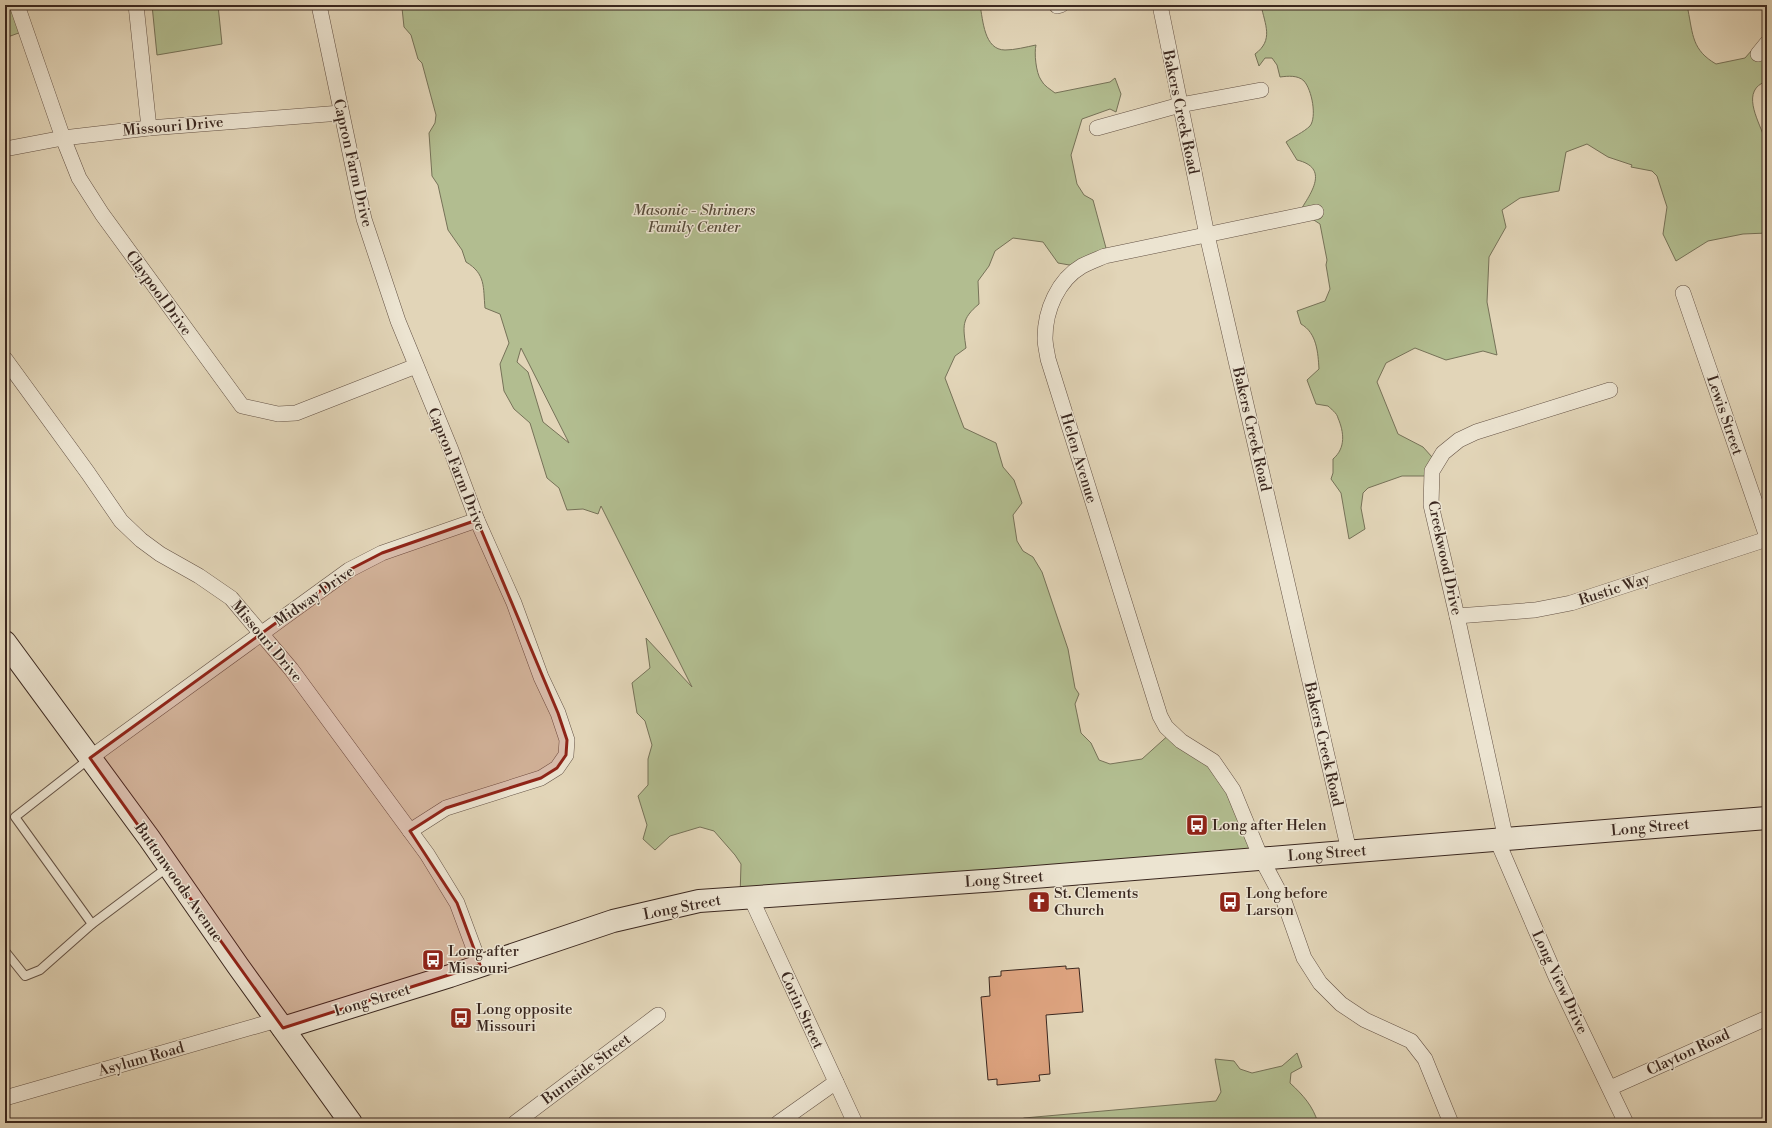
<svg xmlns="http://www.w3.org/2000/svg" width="1772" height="1128" font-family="'Libre Bodoni',serif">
	<rect width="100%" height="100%" fill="#e2d5b8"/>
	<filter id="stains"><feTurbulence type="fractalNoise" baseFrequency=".005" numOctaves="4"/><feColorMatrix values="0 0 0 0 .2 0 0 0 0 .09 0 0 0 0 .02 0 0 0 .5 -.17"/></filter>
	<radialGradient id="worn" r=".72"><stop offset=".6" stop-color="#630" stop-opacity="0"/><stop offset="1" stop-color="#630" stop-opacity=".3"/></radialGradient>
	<g fill="#b2bd90" stroke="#767258" fill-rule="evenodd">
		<path d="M5 5H17L24 31 5 38Z"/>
		<path d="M152 5H218L222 44 157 55Z"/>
		<path d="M404 5H980C983 20 984 50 1005 50 1015 50 1026 47 1036 45 1034 53 1036 73 1041 80 1044 86 1050 89 1055 93L1110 82 1115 78 1121 94 1116 112 1110 109 1082 119 1071 155 1077 184 1084 195 1093 200 1106 248 1075 266 1058 263 1043 242 1013 238 995 251 989 266 978 281 979 304C961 319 963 326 966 348L955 356 945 378 964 428 996 443 1003 467 1014 480 1022 503 1013 515 1017 541 1023 551 1033 557 1042 572 1068 649 1075 688 1079 694 1075 704 1081 733 1091 743 1099 760 1110 764 1142 759 1172 732 1205 748 1259 856 740 897 741 864 735 855 714 831 700 827 670 836 655 850 643 839 647 825 638 796 648 785V759L652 745 645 721 637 713 632 683 650 668 646 638 692 687 601 506 598 514 583 509 567 510 559 488 547 478 530 423 514 409 504 391 500 364 509 343 500 314 485 308C483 287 486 274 466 262L462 250 448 230 438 185 432 176 429 133 435 123 436 115 422 63 418 59 411 35 404 27 402 8ZM521 348 569 443 543 422 528 372 517 362Z"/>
		<path d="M1261 5H1690L1688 10C1693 35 1692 50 1716 64L1745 58 1752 50 1767 39V81C1740 90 1758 119 1764 137L1767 139V233L1743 234 1708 241 1676 261 1663 234 1667 207 1657 176 1652 171 1631 167 1632 165 1608 157 1587 144 1566 152 1559 191 1520 198 1502 210 1506 227 1489 257 1487 302 1497 355 1483 351 1446 360 1415 348 1386 363 1377 382 1398 434 1423 447 1432 457 1425 476H1402L1368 488 1363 493 1361 508 1365 529 1349 539 1341 493 1331 479 1333 473V459C1346 448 1344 432 1338 418 1337 413 1331 409 1328 406L1316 404 1307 380 1319 369C1318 353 1317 333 1301 324L1297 311 1325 301 1330 289 1326 265 1327 260 1320 224 1300 211C1311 193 1330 168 1297 160L1286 142C1293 137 1304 132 1310 126 1317 117 1312 90 1304 81 1298 75 1288 76 1280 77L1277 65 1272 58H1265L1259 66 1255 54C1274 40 1265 25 1261 5Z"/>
		<path d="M1297 1053 1302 1067 1291 1073 1290 1083C1303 1095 1313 1106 1318 1123H1014L1024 1118 1216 1101 1221 1092 1215 1059 1234 1061 1240 1069 1252 1073 1282 1066Z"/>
	</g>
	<path fill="#dda37f" stroke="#3a271f" d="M1066 966V969L1079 968 1083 1012 1046 1015 1050 1074 1039 1075 1040 1081 997 1085V1079L988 1080 981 997 990 996 989 977 1001 976V971Z"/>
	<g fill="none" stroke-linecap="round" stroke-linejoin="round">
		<g stroke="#645245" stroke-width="10">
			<g id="lane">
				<path d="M89 759 15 817 92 924 168 867"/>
				<path d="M5 951 25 976 40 970 92 924"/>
			</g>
		</g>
		<g stroke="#645245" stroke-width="16">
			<g id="street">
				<path d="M17 5 63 138 79 178 102 214 242 406 278 414 296 413 416 366"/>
				<path d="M136 5 149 128"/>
				<path d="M319 5 364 219 398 321 451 450 477 520 514 603 541 677 558 713 567 740 566 755 557 768 541 778 446 808 410 831"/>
				<path d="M1160 5 1207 235 1349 851"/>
				<path d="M1057 6 1061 5"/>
				<path d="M1758 54 1767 43"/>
				<path d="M1097 128 1180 105 1261 90"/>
				<path d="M5 149 63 138 149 128 341 113"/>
				<path d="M1316 212 1105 256C1098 259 1090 262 1082 266 1058 280 1045 310 1045 338 1045 345 1047 352 1048 359L1160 716 1166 727 1181 741 1213 761 1233 790 1261 858 1284 901 1304 958 1320 983 1341 1004 1365 1020 1411 1041 1425 1059 1451 1123"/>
				<path d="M1683 293 1767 537"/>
				<path d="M5 359 88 473 121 521 141 540 160 554 199 576 231 598 291 669 427 854 457 903 480 965"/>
				<path d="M1457 616 1535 610 1571 603 1767 539"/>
				<path d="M90 758 349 570 382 553 477 520"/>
				<path d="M1497 840 1556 977 1626 1123"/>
				<path d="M1506 840 1457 616 1431 505 1432 471 1443 453 1459 440 1476 432 1610 390"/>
				<path d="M750 896 855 1123"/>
				<path d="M1610 1088 1767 1018"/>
				<path d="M5 1098 277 1020"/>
				<path d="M515 1123 658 1015"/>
				<path d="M778 1123 836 1082"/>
			</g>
		</g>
		<g stroke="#3a271f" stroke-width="24">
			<g id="secondary">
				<path d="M5 642 149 838 238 966 351 1123"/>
				<path d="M283 1028 450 976 613 921 699 901 997 880 1767 818"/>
			</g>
		</g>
		<use href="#lane" stroke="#ece4d1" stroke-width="8"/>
		<use href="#street" stroke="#ece4d1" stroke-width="15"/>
		<use href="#secondary" stroke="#ece4d1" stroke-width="22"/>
	</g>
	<path fill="#8f2418" fill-opacity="0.2" stroke="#8f2418" stroke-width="3" stroke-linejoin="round" d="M477 520 558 713 567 740 566 755 557 768 541 778 446 808 410 831 457 903 480 965 283 1028 90 758 349 570 382 553Z"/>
	<defs>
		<g id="bus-square" transform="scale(1.15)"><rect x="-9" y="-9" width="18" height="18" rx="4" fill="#8f2418" stroke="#ece4d1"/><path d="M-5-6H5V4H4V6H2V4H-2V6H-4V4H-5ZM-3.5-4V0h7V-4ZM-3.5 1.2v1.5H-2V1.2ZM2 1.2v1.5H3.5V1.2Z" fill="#fff"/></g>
		<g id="church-square" transform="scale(1.15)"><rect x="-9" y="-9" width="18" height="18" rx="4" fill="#8f2418" stroke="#ece4d1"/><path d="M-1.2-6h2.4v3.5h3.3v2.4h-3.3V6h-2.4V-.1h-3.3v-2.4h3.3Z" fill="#fff"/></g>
	</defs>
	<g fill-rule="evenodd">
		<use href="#bus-square" x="1197" y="825"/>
		<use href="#church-square" x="1039" y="902"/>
		<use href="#bus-square" x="1230" y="902"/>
		<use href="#bus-square" x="433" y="960"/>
		<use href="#bus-square" x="461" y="1018"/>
	</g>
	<g text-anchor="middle" stroke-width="3" stroke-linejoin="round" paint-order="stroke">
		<g font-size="15" fill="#3a271f" stroke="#ece4d1">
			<text transform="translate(1181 112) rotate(78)" y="5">Bakers Creek Road</text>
			<text transform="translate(173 126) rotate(-5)" y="5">Missouri Drive</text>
			<text transform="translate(353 163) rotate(77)" y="5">Capron Farm Drive</text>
			<text transform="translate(159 293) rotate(54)" y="5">Claypool Drive</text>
			<text transform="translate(1725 415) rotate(71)" y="5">Lewis Street</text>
			<text transform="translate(1252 429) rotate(77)" y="5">Bakers Creek Road</text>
			<text transform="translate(1079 458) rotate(73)" y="5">Helen Avenue</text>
			<text transform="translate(457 469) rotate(68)" y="5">Capron Farm Drive</text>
			<text transform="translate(1445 558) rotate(78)" y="5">Creekwood Drive</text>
			<text transform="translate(1614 589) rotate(-18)" y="5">Rustic Way</text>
			<text transform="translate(314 596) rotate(-35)" y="5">Midway Drive</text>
			<text transform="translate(267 641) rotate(50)" y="5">Missouri Drive</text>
			<text transform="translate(1324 744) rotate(77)" y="5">Bakers Creek Road</text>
			<text transform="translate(1650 827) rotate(-5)" y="5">Long Street</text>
			<text transform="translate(1327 853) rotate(-4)" y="5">Long Street</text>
			<text transform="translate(1004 879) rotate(-4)" y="5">Long Street</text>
			<text transform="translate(179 882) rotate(55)" y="5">Buttonwoods Avenue</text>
			<text transform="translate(682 907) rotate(-11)" y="5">Long Street</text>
			<text transform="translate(1560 982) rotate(65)" y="5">Long View Drive</text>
			<text transform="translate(372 1000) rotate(-17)" y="5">Long Street</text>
			<text transform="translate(802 1010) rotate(65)" y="5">Corin Street</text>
			<text transform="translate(1688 1052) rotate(-25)" y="5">Clayton Road</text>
			<text transform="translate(141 1059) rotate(-16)" y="5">Asylum Road</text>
			<text transform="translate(586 1069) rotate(-37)" y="5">Burnside Street</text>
		</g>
		<g font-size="15" font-style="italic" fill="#584c3b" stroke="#ece4d1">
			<text x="694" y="215">Masonic - Shriners<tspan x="694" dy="17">Family Center</tspan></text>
		</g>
		<g font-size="15" fill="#3a271f" stroke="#ece4d1" text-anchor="start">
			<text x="1212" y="830">Long after Helen</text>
			<text x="1054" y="898">St. Clements<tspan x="1054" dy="17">Church</tspan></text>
			<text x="1246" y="898">Long before<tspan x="1246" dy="17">Larson</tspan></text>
			<text x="448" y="956">Long after<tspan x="448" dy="17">Missouri</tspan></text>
			<text x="476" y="1014">Long opposite<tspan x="476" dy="17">Missouri</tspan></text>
		</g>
	</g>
	<rect width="1772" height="1128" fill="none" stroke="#e2d5b8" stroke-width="20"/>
	<rect x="6" y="6" width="1760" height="1116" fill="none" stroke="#3a271f" stroke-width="2"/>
	<rect x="10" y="10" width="1752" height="1108" fill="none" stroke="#3a271f"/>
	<rect width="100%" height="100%" filter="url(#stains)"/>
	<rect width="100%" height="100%" fill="url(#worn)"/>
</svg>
